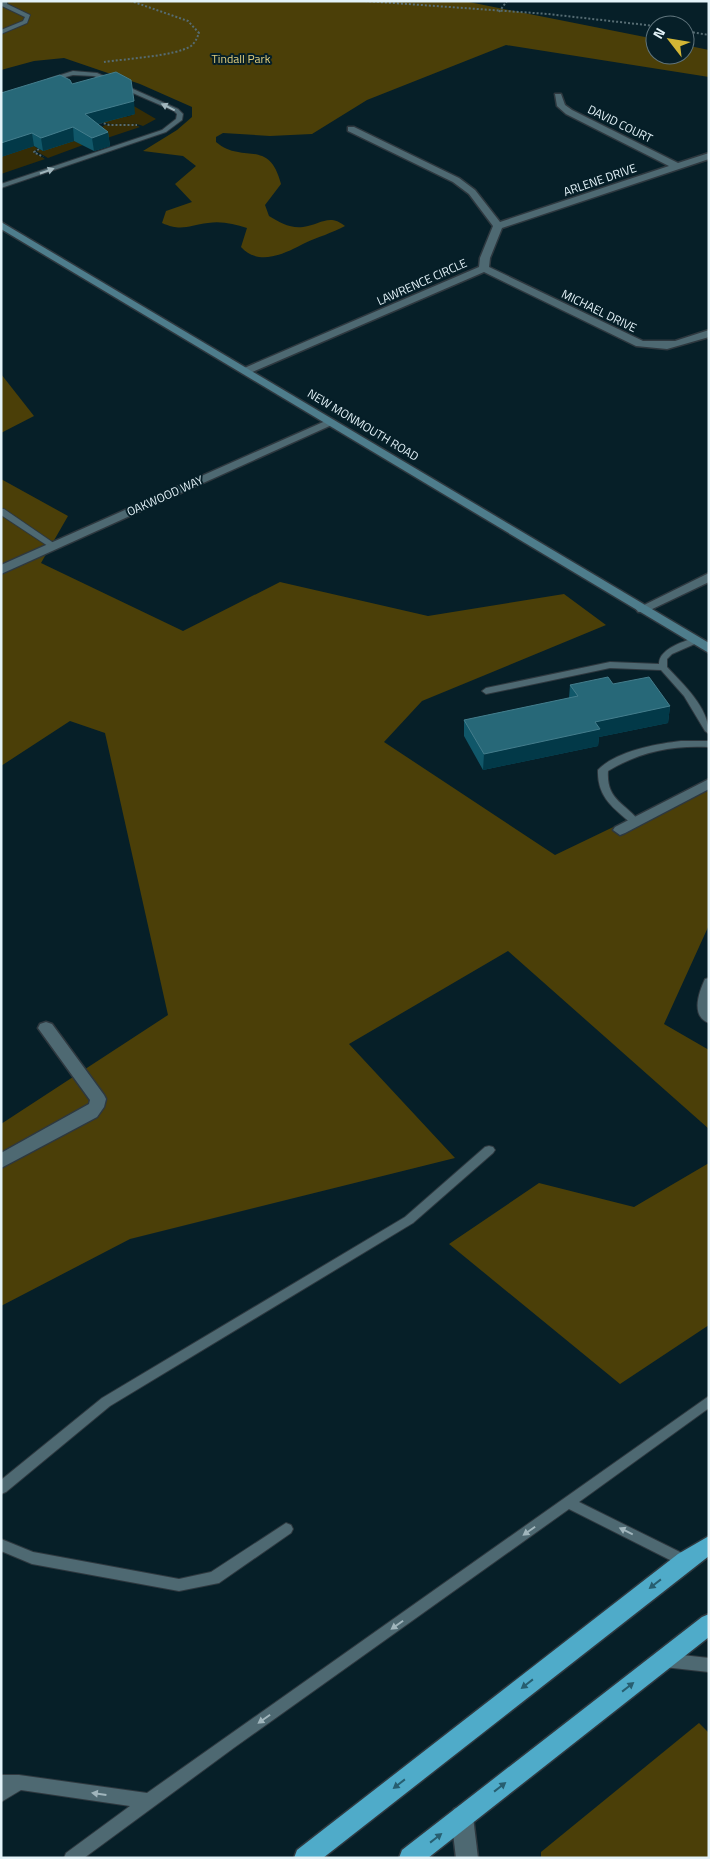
<svg xmlns="http://www.w3.org/2000/svg" width="710" height="1859" font-family="'Titillium Web',sans-serif">
	<rect width="100%" height="100%" fill="#061f28"/>
	<g fill="#362d05">
		<path d="M132 105 156 119 143 126C128 120 114 128 100 121L130 116 133 114Z"/>
		<path d="M132 123 140 127 104 139 92 132 104 129 102 127 105 125Z"/>
		<path d="M74 141 83 145 48 158 36 151Z"/>
		<path d="M34 146 38 149 33 152 45 159 1 174V157Z"/>
	</g>
	<g fill="#4b3f08">
		<path d="M1 1H464L655 39V55H685V45L709 50V77L506 45 367 100 312 134 270 136 223 133 216 137V142C243 165 269 137 281 184L265 205 269 216C279 222 291 229 303 227 320 225 329 213 345 226 332 233 318 237 305 243 286 253 259 267 241 247L247 228C234 224 222 221 208 223 189 225 182 232 162 223L166 211 192 202 175 184 196 166 183 156 143 151 177 130 192 117V107L140 84 64 58 34 61 1 70Z"/>
		<path d="M1 374 34 416 1 433Z"/>
		<path d="M1 479 68 516 41 563 183 631 280 582 428 616 564 594 606 625 422 701 384 742 555 855 709 781V925L664 1024 709 1050V1129L508 951 349 1044 455 1158 130 1239 1 1306V1124L168 1015 105 733 70 721 1 766Z"/>
		<path d="M709 1163V1325L620 1384 449 1244 539 1183 634 1207Z"/>
		<path d="M699 1723 709 1733V1858H541V1852Z"/>
	</g>
	<g fill="none" stroke-linecap="round" stroke-linejoin="round">
		<g stroke="#2e383f" stroke-width="2">
			<g id="lane">
				<path d="M2 1H7V4L30 15 27 23 1 34V30L23 21 25 17 2 6Z"/>
				<path d="M73 71 97 73 178 109 183 114 182 120 166 132 1 188V184L162 130 176 119 177 114 174 111 94 76 73 75 51 81 48 79Z"/>
				<path d="M1 509H4L58 546 57 548H51L1 515Z"/>
				<path d="M694 638 698 641 697 643 672 654 667 659V667C684 685 709 708 709 734L705 731 684 696 661 670 610 668 486 694 482 691 486 688 610 662 659 664C659 649 682 642 694 638Z"/>
				<path d="M681 741H709V747C672 745 639 752 608 771 606 800 625 803 640 822L635 825 632 824C613 808 597 797 598 770 616 751 656 744 681 741Z"/>
				<path d="M709 978V1023C690 1016 699 992 705 979Z"/>
				<path d="M489 1146 493 1147 495 1150 493 1153 413 1223 110 1406 6 1492 1 1494V1480L102 1398 405 1217 485 1147Z"/>
				<path d="M709 1396V1408L579 1502 690 1557 692 1561 690 1565 685 1567 680 1565 569 1509 235 1747 84 1858H64L66 1853 130 1806 21 1790 1 1802V1775H19L147 1793Z"/>
				<path d="M286 1523 291 1525 293 1529 291 1533 219 1583 179 1591 32 1564 1 1551V1539L33 1552 179 1579 211 1572Z"/>
				<path d="M664 1653 709 1658V1672L664 1667 659 1665 657 1660 659 1655Z"/>
			</g>
		</g>
		<g stroke="#2e383f" stroke-width="3">
			<g id="street">
				<path d="M555 94H561L565 105 572 110 678 163 709 153V159L502 228 490 258 489 267 643 341H675L709 330V337L667 349 636 346 484 272 250 373H242V369L479 267 480 258 493 226 469 194 453 182 348 131V127H354L459 178 475 190 500 222 669 166 566 114 557 106Z"/>
				<path d="M330 419 335 422 334 424 1 574V565Z"/>
				<path d="M709 573V582L646 612H638L636 609Z"/>
				<path d="M709 779V789L625 833 620 835 613 830 615 827Z"/>
				<path d="M46 1022 52 1024 104 1095 106 1099 104 1107 97 1117 1 1168V1153L89 1104 90 1100 38 1028 40 1024Z"/>
				<path d="M462 1806 470 1809 473 1817 478 1858H456L451 1817 454 1809Z"/>
			</g>
		</g>
		<g stroke="#2e383f" stroke-width="3">
			<path id="secondary" d="M1 222 709 643V653L1 229Z"/>
		</g>
		<g stroke="#2e383f" stroke-width="3">
			<g id="highway">
				<path d="M709 1536V1556L323 1858H294L297 1850 678 1554Z"/>
				<path d="M709 1614V1637L428 1858H399L402 1850 702 1617Z"/>
			</g>
		</g>
		<g stroke="#566c73" stroke-width="2" stroke-dasharray="2 2" stroke-linecap="butt">
			<path d="M365 1 548 14 655 26"/>
			<path d="M499 12 507 1"/>
			<path d="M685 31 709 35"/>
			<path d="M104 62C124 59 176 56 191 46 195 43 197 38 199 33L188 21 131 1"/>
			<path d="M100 122 109 125H137"/>
			<path d="M39 149 34 152 43 157"/>
		</g>
		<use href="#lane" fill="#4e6972" fill-rule="evenodd"/>
		<use href="#street" fill="#4e6972" fill-rule="evenodd"/>
		<use href="#secondary" fill="#4e7d8c" fill-rule="evenodd"/>
		<use href="#highway" fill="#4fabc9" fill-rule="evenodd"/>
	</g>
	<g fill="#105769">
		<path d="M72 84 135 114 98 124 108 132 110 146 94 151 74 141 43 151 34 146 1 157V93Z"/>
		<path d="M613 684 670 706 668 723 599 737 598 746 483 770 464 736V720L569 698 570 685Z"/>
	</g>
	<g fill="#023948">
		<path d="M134 101 135 114 86 127 85 114Z"/>
		<path d="M73 127 74 141 43 151 41 138Z"/>
		<path d="M108 132 110 146 94 151 92 138Z"/>
		<path d="M32 133 34 146 1 157V143Z"/>
		<path d="M670 706 668 723 599 737 598 746 483 770 484 754 595 722Z"/>
	</g>
	<g fill="#276878" stroke="#447d8c">
		<path d="M116 72 131 80 134 101 85 114 108 132 92 138 73 127 41 138 32 133 1 143V93L60 75 70 80 72 84Z"/>
		<path d="M608 677 613 684 649 677 670 706 595 722 600 729 484 754 464 720 578 696 570 685Z"/>
	</g>
	<defs><path id="oneway-solid" d="M-6-.8H1V-3.2L6.5 0L1 3.2V.8H-6Z" transform="scale(1.25)"/></defs>
	<g fill="#a0b5bc">
		<use href="#oneway-solid" transform="translate(168 107) rotate(-154)"/>
		<use href="#oneway-solid" transform="translate(47 171) rotate(-19)"/>
		<use href="#oneway-solid" transform="translate(529 1531) rotate(145)"/>
		<use href="#oneway-solid" transform="translate(626 1531) rotate(-154)"/>
		<use href="#oneway-solid" transform="translate(397 1625) rotate(145)"/>
		<use href="#oneway-solid" transform="translate(264 1719) rotate(145)"/>
		<use href="#oneway-solid" transform="translate(99 1794) rotate(-172)"/>
	</g>
	<g fill="#275e70">
		<use href="#oneway-solid" transform="translate(655 1584) rotate(142)"/>
		<use href="#oneway-solid" transform="translate(527 1684) rotate(142)"/>
		<use href="#oneway-solid" transform="translate(628 1687) rotate(-38)"/>
		<use href="#oneway-solid" transform="translate(399 1784) rotate(142)"/>
		<use href="#oneway-solid" transform="translate(500 1787) rotate(-38)"/>
		<use href="#oneway-solid" transform="translate(436 1838) rotate(-38)"/>
	</g>
	<g text-anchor="middle" stroke-width="4" stroke-linejoin="round" paint-order="stroke">
		<g font-size="12" fill="#e0cd7e" stroke="#061f28">
			<text x="241" y="63">Tindall Park</text>
		</g>
		<g font-size="12" fill="#e4f3f9" stroke="#061f28">
			<text transform="translate(620 124) rotate(26)" y="4">DAVID COURT</text>
			<text transform="translate(600 180) rotate(-19)" y="4">ARLENE DRIVE</text>
			<text transform="translate(422 282) rotate(-24)" y="4">LAWRENCE CIRCLE</text>
			<text transform="translate(599 311) rotate(26)" y="4">MICHAEL DRIVE</text>
			<text transform="translate(363 425) rotate(31)" y="4">NEW MONMOUTH ROAD</text>
			<text transform="translate(165 496) rotate(-24)" y="4">OAKWOOD WAY</text>
		</g>
	</g>
	<rect width="710" height="1859" fill="none" stroke="#e4f3f9" stroke-width="5"/>
	<g transform="translate(670 40) rotate(301)"><circle r="24" fill="#061f28" stroke="#5f747c"/>
	<path d="M0-4L9 19L0 12L-9 19Z" fill="#d3b635"/>
	<text y="-8" font-size="14" font-weight="bold" text-anchor="middle" fill="#e4f3f9">N</text>
	</g>
</svg>
